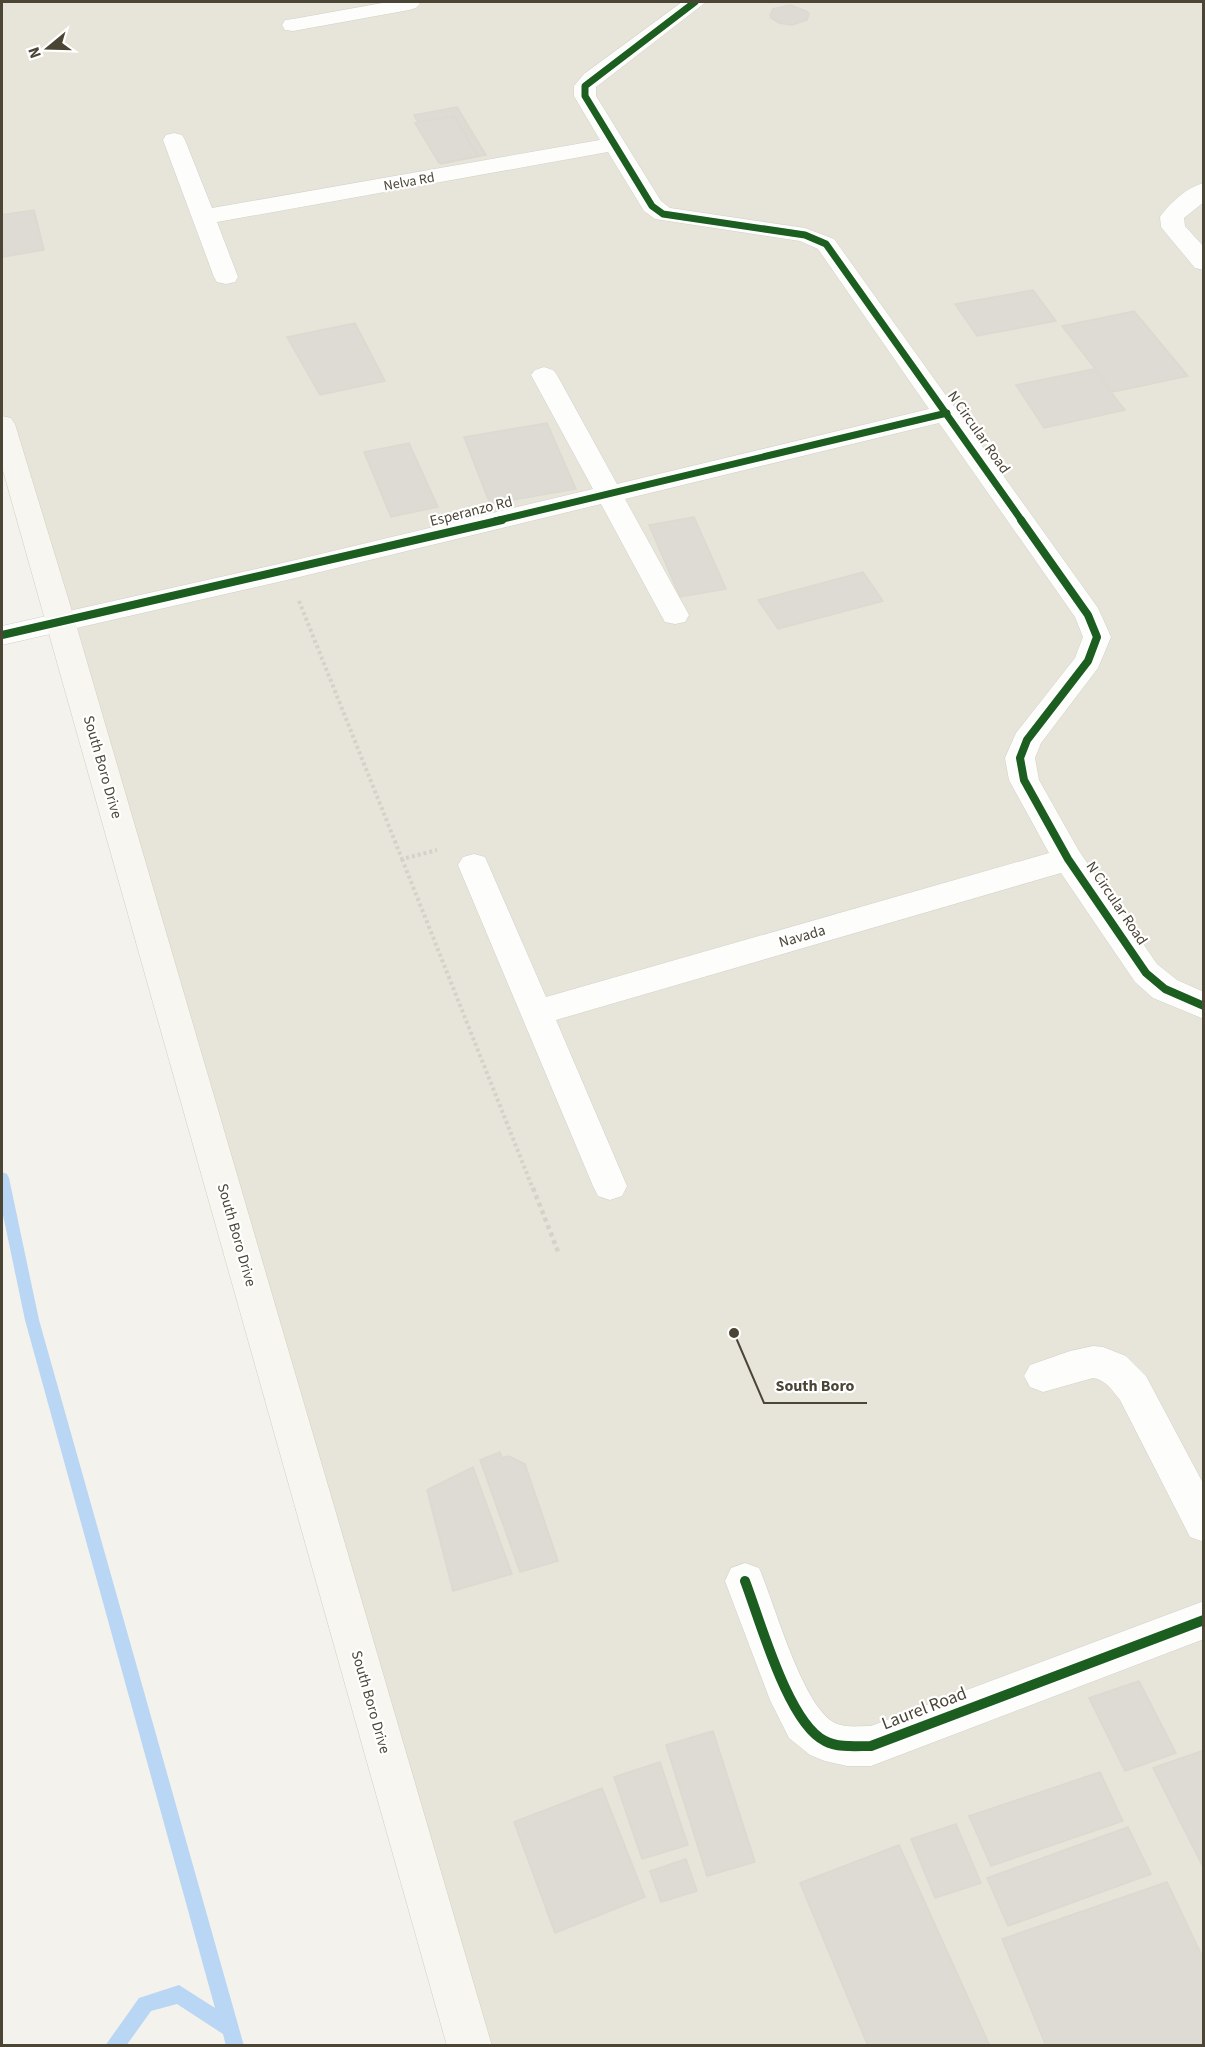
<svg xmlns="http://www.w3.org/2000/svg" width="1205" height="2047" font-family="'Source Sans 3',sans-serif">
	<rect width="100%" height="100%" fill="#f3f2ec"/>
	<path fill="#e7e4d9" d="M2 2H1203V2045H470L61 621 2 424Z"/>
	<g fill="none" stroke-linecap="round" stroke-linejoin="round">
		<path fill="#b9d6f4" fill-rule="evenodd" d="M2 1172 7 1174 9 1178 39 1320 244 2046H226L223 2034 177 2004 151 2011 126 2046H105L139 1998 179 1985 215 2008 25 1320 2 1210Z"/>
	</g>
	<g fill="#dddbd4" stroke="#dcd9d1" stroke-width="1.5">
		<path d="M790 5 806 11 809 14 807 20 792 25 779 23 771 18 770 15 773 9Z"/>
		<path d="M457 107 486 155 441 164 414 115Z"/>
		<path d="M454 116 478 156 439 163 415 123Z"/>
		<path d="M34 210 44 250 2 257V215Z"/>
		<path d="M1033 290 1056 321 977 336 955 304Z"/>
		<path d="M1134 311 1188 376 1113 392 1062 326Z"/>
		<path d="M355 323 385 381 320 395 287 337Z"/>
		<path d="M1093 369 1125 410 1044 428 1016 385Z"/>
		<path d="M547 423 576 489 490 504 464 437Z"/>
		<path d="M409 443 438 507 391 517 364 452Z"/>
		<path d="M694 517 726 589 680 597 649 525Z"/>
		<path d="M863 572 883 601 778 629 758 600Z"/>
		<path d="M500 1452 502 1458 509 1456 525 1464 558 1561 520 1572 480 1460Z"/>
		<path d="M473 1467 512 1574 453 1591 427 1490Z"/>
		<path d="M1139 1681 1176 1753 1125 1771 1089 1698Z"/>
		<path d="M713 1731 755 1862 707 1876 666 1745Z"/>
		<path d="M1204 1750V1869L1153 1768Z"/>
		<path d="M660 1762 688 1845 642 1859 614 1777Z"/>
		<path d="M1100 1772 1123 1821 991 1866 969 1816Z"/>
		<path d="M602 1788 645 1897 555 1933 514 1822Z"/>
		<path d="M956 1824 981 1883 935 1898 911 1839Z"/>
		<path d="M1128 1827 1151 1874 1008 1926 987 1878Z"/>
		<path d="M899 1845 990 2046H868L800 1883Z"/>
		<path d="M686 1859 697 1891 661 1902 650 1871Z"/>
		<path d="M1167 1882 1204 1960V2045L1046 2046 1002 1939Z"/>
	</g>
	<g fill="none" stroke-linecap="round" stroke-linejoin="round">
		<g stroke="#d1d0c9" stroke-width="1">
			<g id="street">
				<path d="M388 2H418L420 4 416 8 409 10 293 31 285 30 282 25 285 20 293 19Z"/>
				<path d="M682 2H706L600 84 596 87V96L661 201 670 208 805 228 834 239 1098 608 1111 637 1098 668 1041 743 1035 758 1039 780 1079 851 1157 964 1177 980 1204 992V1019L1153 998 1135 982 1061 873 556 1020 627 1186 622 1196 610 1200 598 1196 593 1186 458 865 463 857 474 854 485 857 546 997 1049 853 1009 780 1005 758 1016 733 1075 658 1083 637 1075 617 939 423 625 499 689 615 685 622 675 624 665 622 661 615 601 504 287 580 2 645V626L287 562 593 489 531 375 535 370 544 367 553 370 557 375 617 484 929 409 818 249 800 241 655 219 644 211 608 152 217 222 238 277 235 282 226 284 217 282 214 277 163 140 166 135 174 133 182 135 185 140 212 208 600 140 574 96V86L584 74Z"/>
				<path d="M1204 183V202L1184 218 1185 226 1204 247V270L1195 268 1165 232 1161 227 1160 217C1170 203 1187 187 1204 183Z"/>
				<path d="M1093 1346 1103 1347 1126 1356 1146 1376 1204 1485V1542L1190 1537 1120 1400C1112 1390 1106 1380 1093 1378L1043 1392 1030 1387 1024 1376 1030 1365 1070 1351Z"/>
				<path d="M745 1563 759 1568C775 1604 802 1706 835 1723 845 1728 860 1726 871 1726L1204 1601V1639L871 1766H847L825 1761 810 1755 789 1738 770 1700 725 1581 731 1568Z"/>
			</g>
		</g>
		<g stroke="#d3d0c2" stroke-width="1">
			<path id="secondary" d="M2 416 11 418 15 424 75 621 492 2046H447L2 467Z"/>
		</g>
		<g stroke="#d3d2cb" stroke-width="4" stroke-dasharray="3 3" stroke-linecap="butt">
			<path d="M299 601 402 859 437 850"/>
			<path d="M402 859 533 1189"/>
		</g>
		<path stroke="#d3d2cb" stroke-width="4.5" stroke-dasharray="4 4" stroke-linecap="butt" d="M533 1188 559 1254"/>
		<use href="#street" fill="#fdfdfc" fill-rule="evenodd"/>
		<use href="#secondary" fill="#f7f6f0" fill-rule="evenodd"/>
		<g stroke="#fff" stroke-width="10">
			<g id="cycleway-far2">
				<path d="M695 2 585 86V96L652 206 663 214 805 235 826 244 1022 521"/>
				<path d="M495 521 947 413"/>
			</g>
		</g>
		<g stroke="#fff" stroke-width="12">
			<g id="cycleway-far1">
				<path d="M1021 520 1088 615 1097 637 1088 661 1027 740 1020 758 1024 780 1068 859 1146 973 1165 989 1204 1006"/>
				<path d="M2 635 502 520"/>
			</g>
		</g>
		<g stroke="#fff" stroke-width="14">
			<path id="cycleway" d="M745 1581C760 1620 788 1723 825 1741 838 1748 857 1746 871 1746L1204 1620"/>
		</g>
		<use href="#cycleway-far2" stroke="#1b5e20" stroke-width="7"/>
		<use href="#cycleway-far1" stroke="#1b5e20" stroke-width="8"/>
		<use href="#cycleway" stroke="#1b5e20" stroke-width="10"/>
	</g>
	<g text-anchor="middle" stroke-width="4.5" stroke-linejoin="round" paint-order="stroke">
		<g font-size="14" fill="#4b4536" stroke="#fff">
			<text transform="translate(409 181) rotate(-10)" y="5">Nelva Rd</text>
		</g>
		<g font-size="15" fill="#4b4536" stroke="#fff">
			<text transform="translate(979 432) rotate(55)" y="5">N Circular Road</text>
			<text transform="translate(471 511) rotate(-14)" y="5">Esperanzo Rd</text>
			<text transform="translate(103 767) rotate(74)" y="5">South Boro Drive</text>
			<text transform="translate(1117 903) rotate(56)" y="5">N Circular Road</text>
			<text transform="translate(802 936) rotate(-16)" y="5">Navada</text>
			<text transform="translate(237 1235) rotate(74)" y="5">South Boro Drive</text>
			<text transform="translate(371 1702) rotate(74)" y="5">South Boro Drive</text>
		</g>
		<g font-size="18" fill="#4b4536" stroke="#fff">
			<text transform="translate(924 1708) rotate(-21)" y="6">Laurel Road</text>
		</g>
	</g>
	<path fill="none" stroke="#4b4536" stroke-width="2" d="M734 1333L764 1403H867"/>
	<circle fill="#4b4536" stroke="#fff" stroke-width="2" cx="734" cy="1333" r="6"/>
	<g font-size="16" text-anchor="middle" font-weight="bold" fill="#4b4536" stroke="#fff" stroke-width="4.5" stroke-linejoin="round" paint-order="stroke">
		<text x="815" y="1391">South Boro</text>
	</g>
	<rect width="1205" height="2047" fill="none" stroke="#4b4536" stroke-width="6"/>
	<g transform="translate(48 48) rotate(251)" stroke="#ffffff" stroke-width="4.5" paint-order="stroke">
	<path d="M0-4.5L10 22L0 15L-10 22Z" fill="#4b4536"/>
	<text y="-9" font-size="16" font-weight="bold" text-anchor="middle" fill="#4b4536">N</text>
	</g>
</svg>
